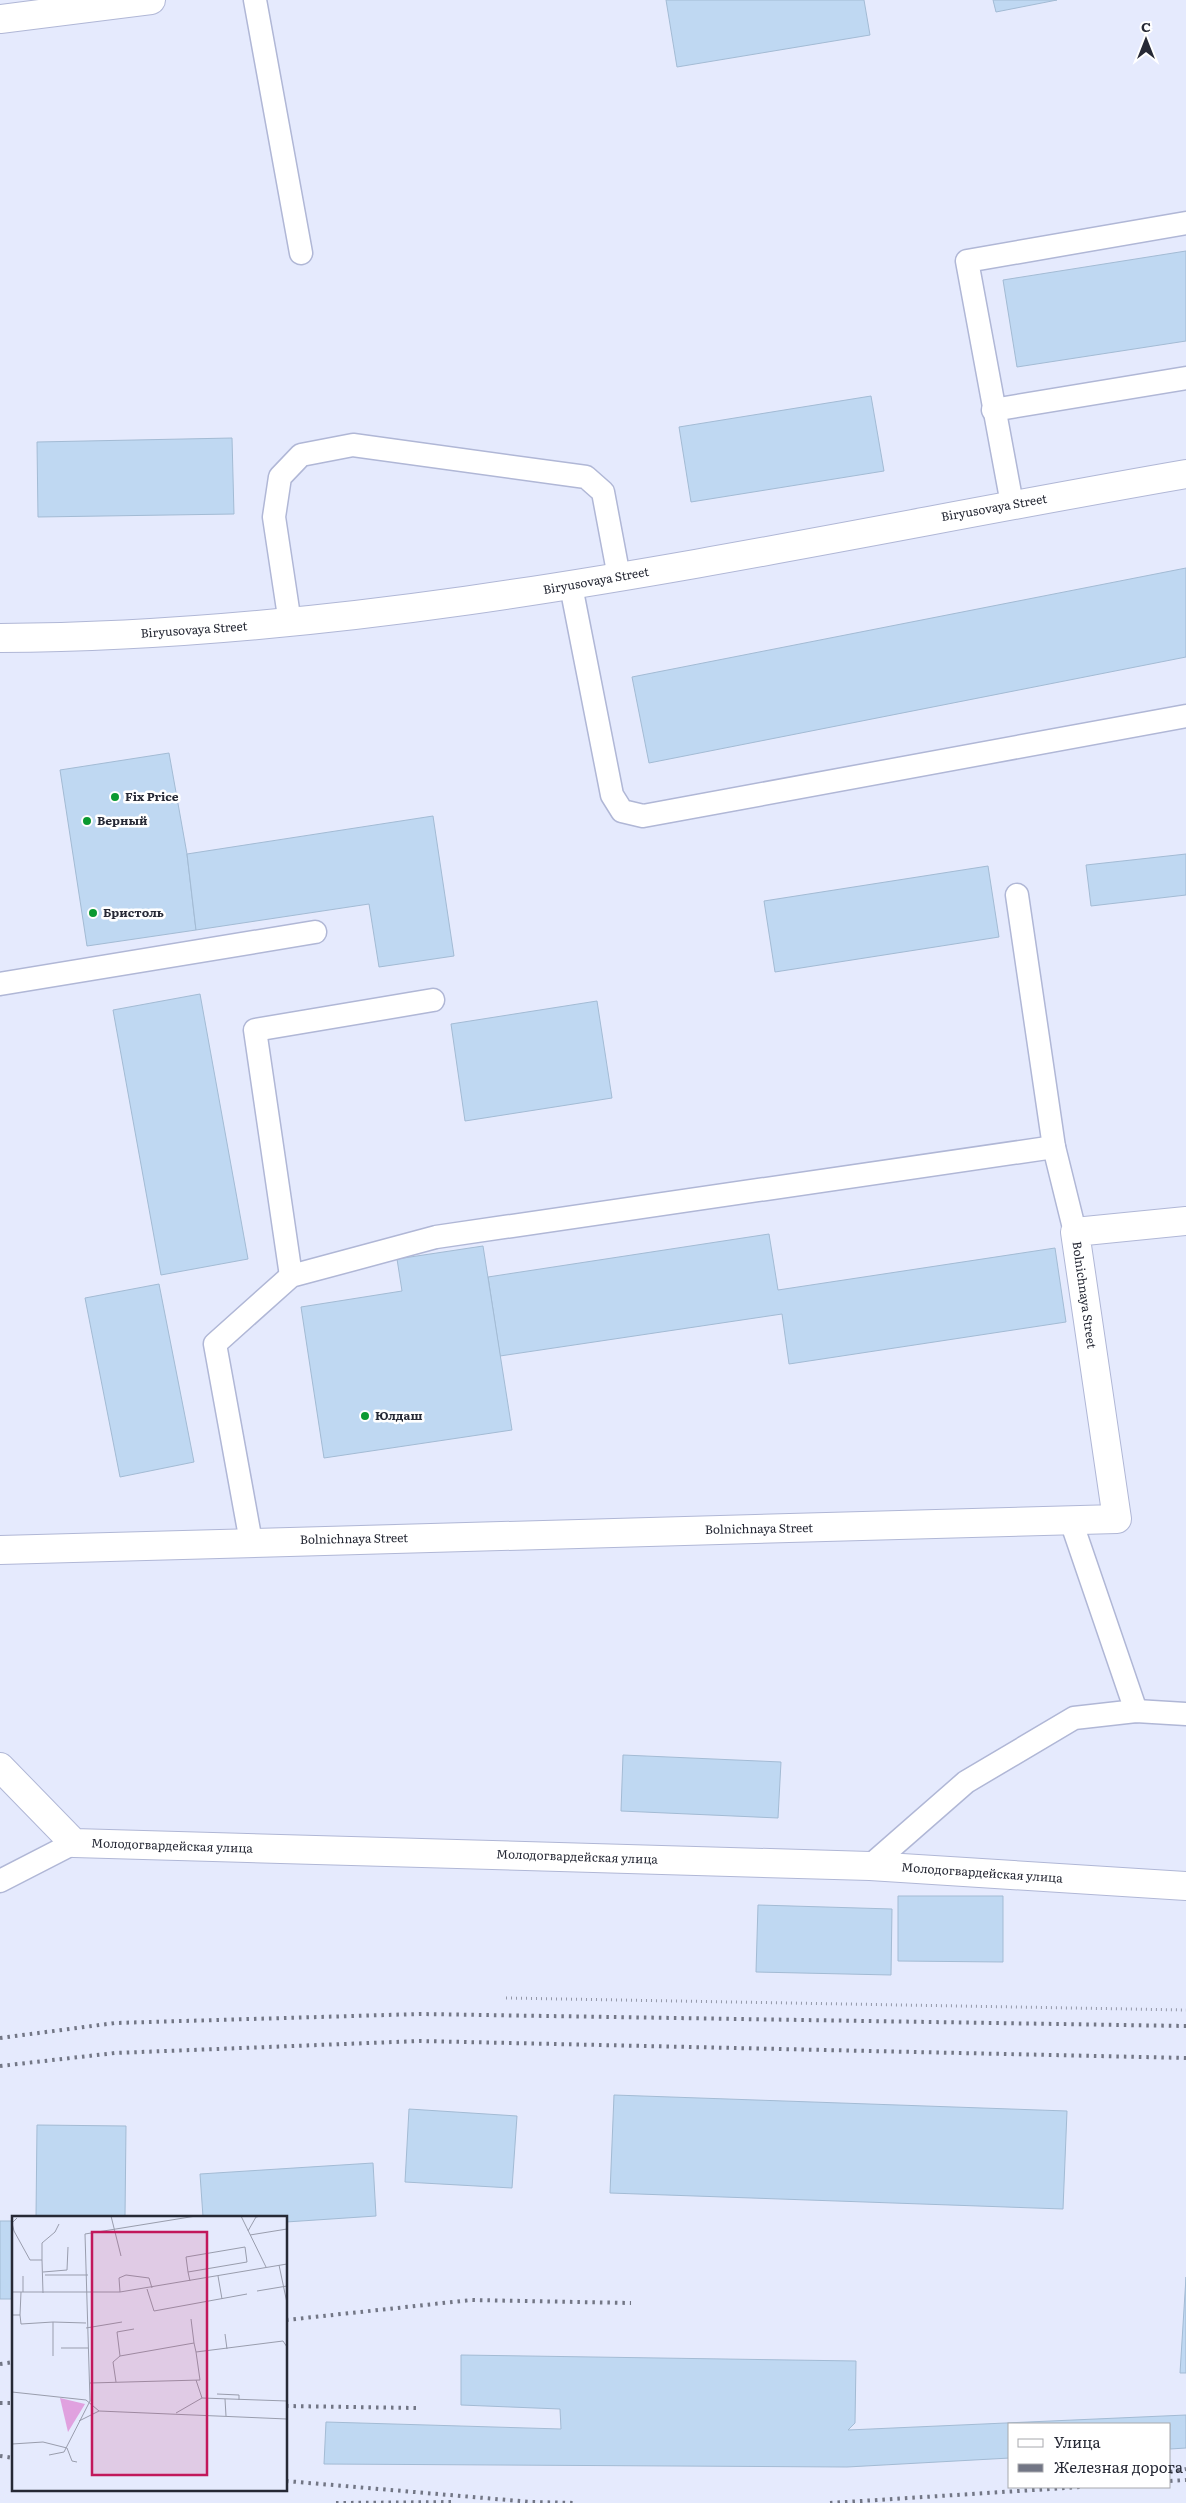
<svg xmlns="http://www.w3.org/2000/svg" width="1186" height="2503" font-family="Literata,serif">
	<rect width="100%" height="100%" fill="#e5eafd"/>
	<g fill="#bfd8f2" stroke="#a3bbd4">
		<path d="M666 0H864L870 35 677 67Z"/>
		<path d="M993 0H1057L996 12Z"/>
		<path d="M1186 251V341L1017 367 1003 280Z"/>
		<path d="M871 396 884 471 691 502 679 427Z"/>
		<path d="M232 438 234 514 38 517 37 442Z"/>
		<path d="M1186 568V657L649 763 632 677Z"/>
		<path d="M169 753 187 854 196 930 87 946 60 770Z"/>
		<path d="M433 816 454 956 379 967 369 904 196 930 187 854Z"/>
		<path d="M1186 854V895L1091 906 1086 865Z"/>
		<path d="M988 866 999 937 775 972 764 901Z"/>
		<path d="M200 994 248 1259 161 1275 113 1010Z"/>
		<path d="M597 1001 612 1098 465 1121 451 1024Z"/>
		<path d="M769 1234 778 1290 1055 1248 1066 1322 789 1364 782 1314 500 1356 488 1277Z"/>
		<path d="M483 1246 512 1430 324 1458 301 1307 402 1291 397 1259Z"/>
		<path d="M159 1284 194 1462 120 1477 85 1298Z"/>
		<path d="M623 1755 781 1762 778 1818 621 1811Z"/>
		<path d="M898 1896H1003V1962L898 1961Z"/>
		<path d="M758 1905 892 1909 891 1975 756 1972Z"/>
		<path d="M614 2095 1067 2111 1063 2209 610 2193Z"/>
		<path d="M409 2109 517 2116 512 2188 405 2182Z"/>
		<path d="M37 2125 126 2126 125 2217H36Z"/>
		<path d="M373 2163 376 2216 286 2222V2217H203L200 2174Z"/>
		<rect x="0" y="2221" width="14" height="78"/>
		<path d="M1186 2277V2373H1180Z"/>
		<path d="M461 2355 856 2361 855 2423 848 2430 1186 2415V2448L1170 2449V2424H1010V2458L847 2467 324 2464 326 2422 561 2429 560 2409 461 2405Z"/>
	</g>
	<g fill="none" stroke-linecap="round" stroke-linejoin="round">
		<g stroke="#b0b7d6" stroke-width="25">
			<g id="service">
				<path d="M255 0 301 253"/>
				<path d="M993 410 1186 378"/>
				<path d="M1012 504 967 261 1186 223"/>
				<path d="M571 586 612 795 622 811 643 816 1186 716"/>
				<path d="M290 623 274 517 280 477 301 455 353 445 586 477 603 492 619 577"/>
				<path d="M1017 895 1054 1147"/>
				<path d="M0 984 315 932"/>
				<path d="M291 1276 255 1030 433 1000"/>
				<path d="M1071 1521 1136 1711"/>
				<path d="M251 1542 215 1344 291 1276 436 1237 1054 1147 1075 1232"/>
				<path d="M870 1866 966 1782 1074 1718 1136 1711 1186 1714"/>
				<path d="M0 1881 74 1843"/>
			</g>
		</g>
		<g stroke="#b0b7d6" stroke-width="30">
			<g id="minor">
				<path d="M0 19 151 0"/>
				<path d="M0 1550 1117 1519 1075 1232 1186 1221"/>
				<path d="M0 1767 74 1843 870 1866 1186 1886"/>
			</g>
		</g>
		<g stroke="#b0b7d6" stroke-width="30">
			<path id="secondary" d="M0 638C401 636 793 542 1186 474"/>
		</g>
		<path stroke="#9397a7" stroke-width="3" stroke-dasharray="1 4" stroke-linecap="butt" d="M506 1998 1186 2010"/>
		<use href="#service" stroke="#fff" stroke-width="22"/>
		<use href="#minor" stroke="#fff" stroke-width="28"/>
		<use href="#secondary" stroke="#fff" stroke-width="28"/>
		<g stroke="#727685" stroke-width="4" stroke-dasharray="2.5 5" stroke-linecap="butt">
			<path d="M0 2038 115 2023 420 2014 1186 2026"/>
			<path d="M0 2066 115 2053 420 2041 1186 2058"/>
			<path d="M286 2320 471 2300 631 2303"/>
			<path d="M0 2364 14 2362"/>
			<path d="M0 2403H14"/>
			<path d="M286 2406 416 2408"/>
			<path d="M0 2456 14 2458"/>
			<path d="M1170 2472 1186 2469"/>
			<path d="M286 2481 531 2502 576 2503"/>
			<path d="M1170 2481 1186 2480"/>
			<path d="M336 2503 456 2502"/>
			<path d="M830 2503 1081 2487"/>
		</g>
	</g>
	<g fill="#0a9931" stroke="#fff" stroke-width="2">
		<circle cx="115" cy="797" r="5"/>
		<circle cx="87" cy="821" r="5"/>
		<circle cx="93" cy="913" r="5"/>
		<circle cx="365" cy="1416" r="5"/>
	</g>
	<g text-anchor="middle" stroke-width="5" stroke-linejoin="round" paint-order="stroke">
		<g font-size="12" fill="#262935" stroke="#fff">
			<text transform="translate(994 508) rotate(-10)" y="4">Biryusovaya Street</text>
			<text transform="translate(596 581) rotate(-10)" y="4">Biryusovaya Street</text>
			<text transform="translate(194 630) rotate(-4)" y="4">Biryusovaya Street</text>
			<text transform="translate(1084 1295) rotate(82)" y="4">Bolnichnaya Street</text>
			<text transform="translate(759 1529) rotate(-1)" y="4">Bolnichnaya Street</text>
			<text transform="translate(354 1539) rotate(-1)" y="4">Bolnichnaya Street</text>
			<text transform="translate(172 1846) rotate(2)" y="4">Молодогвардейская улица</text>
			<text transform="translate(577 1857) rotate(2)" y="4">Молодогвардейская улица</text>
			<text transform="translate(982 1873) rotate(4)" y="4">Молодогвардейская улица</text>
		</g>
		<g font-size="12" font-weight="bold" fill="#262935" stroke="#fff" text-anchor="start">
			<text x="125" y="801">Fix Price</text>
			<text x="97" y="825">Верный</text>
			<text x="103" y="917">Бристоль</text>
			<text x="375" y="1420">Юлдаш</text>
		</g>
	</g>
	<g transform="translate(12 2216)">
		<rect width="275" height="275" fill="#e5eafd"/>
		<path d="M48 182 73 188 56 216Z" fill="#e0a1df"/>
		<path fill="none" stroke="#999dad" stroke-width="1" d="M99 0 109 40M229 0 254 51M5 2 0 7 2 15 18 44H30L31 77M236 15 244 1 249 0M238 19 275 13M30 44V27L43 16 47 8M267 49 275 87M31 56 55 54 56 31M176 56 235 46 233 31 174 41 176 56 178 65M33 59H76M11 60V76M206 60 210 83M135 73 142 95 235 78M245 75 275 70M0 76H108L275 48M108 76 107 62 114 59 137 62 140 72M0 99H8L9 108 41 106M8 99 9 76M179 103 182 127M74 112 110 106M213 118 215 133M49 132H76M41 140V106L74 107M108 140 105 116 122 113M184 164 190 182M104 166 101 146 108 140 182 127 184 136M78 167 188 164 184 136 271 125 275 131M0 176 74 184 87 195 275 203M205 178 227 179V184M213 183 214 200M164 197 190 182 275 185M67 205 87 195M0 228 31 226 55 232M55 232 60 245 65 246M37 239 52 236 78 185 73 18 184 0"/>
		<path fill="#c2185b" fill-opacity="0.15" stroke="#c2185b" stroke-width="2.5" d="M80 16H195V259H80Z"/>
		<rect width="275" height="275" fill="none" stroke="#262935" stroke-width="2.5"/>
	</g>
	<rect x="1008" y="2423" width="162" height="65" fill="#ffffff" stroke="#a8a9ae"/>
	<rect x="1018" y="2439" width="25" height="8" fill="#ffffff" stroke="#a8a9ae"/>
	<text x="1054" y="2448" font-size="15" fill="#262935">Улица</text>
	<rect x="1018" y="2464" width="25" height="8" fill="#727685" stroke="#a8a9ae"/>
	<text x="1054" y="2473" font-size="15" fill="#262935">Железная дорога</text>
	<g transform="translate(1146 40)" stroke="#ffffff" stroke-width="4" paint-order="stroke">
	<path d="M0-4L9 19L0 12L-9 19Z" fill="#262935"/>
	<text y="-8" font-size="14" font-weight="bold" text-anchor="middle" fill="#262935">С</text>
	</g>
</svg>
